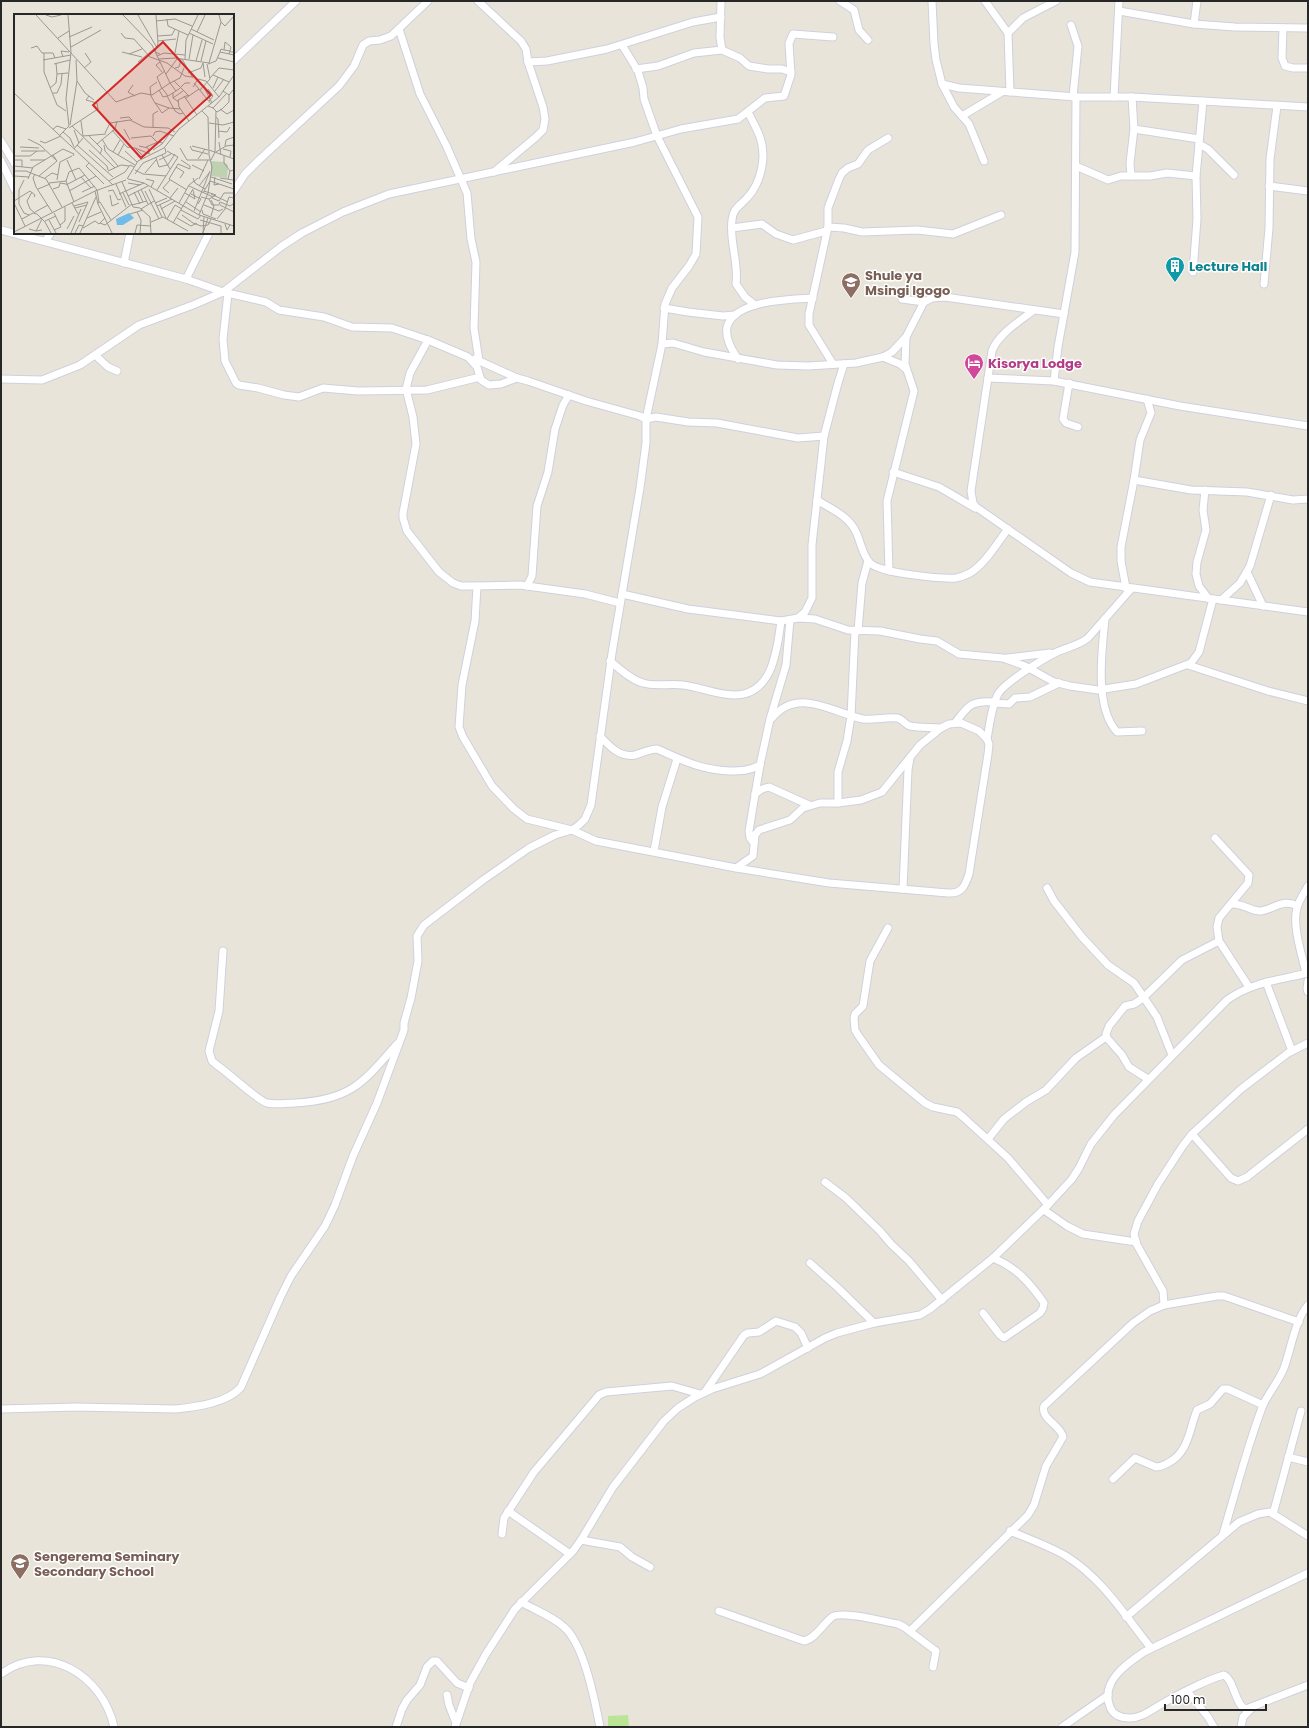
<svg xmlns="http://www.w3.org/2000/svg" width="1309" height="1728" font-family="Poppins,sans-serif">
	<rect width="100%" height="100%" fill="#e9e4d9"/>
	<path fill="#bae594" d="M628 1715 629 1727H608V1716Z"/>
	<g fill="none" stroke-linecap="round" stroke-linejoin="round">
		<g stroke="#cfd0e0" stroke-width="9">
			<g id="minor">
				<path d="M478 1 521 41 526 49 528 62 543 107 545 119 543 130 536 137 494 172"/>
				<path d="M721 1 720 37 722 50"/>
				<path d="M840 1 854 10 859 30 868 40"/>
				<path d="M932 1 934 44 936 60 942 84 954 107 969 124 984 161"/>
				<path d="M985 1 1008 33 1023 18 1056 1"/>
				<path d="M1119 11 1194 24 1235 27 1308 28"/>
				<path d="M1194 24 1197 1"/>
				<path d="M1071 25 1078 46 1073 97"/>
				<path d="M1283 28 1282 58 1285 66 1293 68H1308"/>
				<path d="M399 29 420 94 446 145 467 193 471 239 476 262 474 328 479 361"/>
				<path d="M1008 33 1010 92"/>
				<path d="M622 45 638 71 643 88 644 99 657 136 698 217 696 254 689 266 672 288 665 304 662 344"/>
				<path d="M233 61 296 1"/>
				<path d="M528 62 547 61 607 49 693 22 721 17"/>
				<path d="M636 69 658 66 694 53 722 50 740 58 749 66 768 69H782L791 72"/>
				<path d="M942 84 959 88 1076 97H1132L1308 107"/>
				<path d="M1114 97 1119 1"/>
				<path d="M1132 97 1134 129 1199 139"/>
				<path d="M748 112C752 120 757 129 760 137 767 157 761 183 747 198 740 206 733 208 732 220 729 241 739 263 736 284L745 297 755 305"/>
				<path d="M962 116 1002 92"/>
				<path d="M1 141 15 164"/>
				<path d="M1199 144 1208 149 1234 175"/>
				<path d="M1 161 15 190"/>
				<path d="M1076 166 1108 180 1121 176H1150L1167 173 1196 176"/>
				<path d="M1131 176 1130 163 1134 129"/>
				<path d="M1269 186 1308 191"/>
				<path d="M233 192 245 174 259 160 339 86 354 66 363 45 369 41 380 40 391 36 428 1"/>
				<path d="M828 227 844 228 862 232 917 230 953 234 1001 215"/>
				<path d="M732 228 762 224 776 234 793 240 826 231"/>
				<path d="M1 230 186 279 223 292 266 302 279 310 324 317 352 327 392 328 428 340 468 357 477 367 481 380 489 385 501 384 517 378 528 381 586 401 640 416 646 419V443L640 488 612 653 591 805 585 819 579 825 572 830 555 835 529 848 483 880 424 925 417 936 418 961 411 998 404 1023V1030L377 1103 353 1156 335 1205 325 1226 291 1276 280 1298 241 1387C228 1403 195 1407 176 1409L76 1407 1 1409"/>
				<path d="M45 241 51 233"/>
				<path d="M124 263 130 233"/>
				<path d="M1193 272 1197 219 1196 176 1203 101"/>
				<path d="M186 279 209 233"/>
				<path d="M1264 284 1269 228 1270 159 1277 106"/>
				<path d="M228 293 223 339 225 361 236 383 239 385 258 388 284 395 299 397 323 388 358 391 427 390 480 377"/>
				<path d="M902 299 924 302"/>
				<path d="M664 308 688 312 723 316 735 315"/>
				<path d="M1034 310C1020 321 998 334 992 351L971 491 973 503 976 507 1071 573 1090 582 1308 612"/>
				<path d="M428 340 410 373 406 389 413 417 416 444 403 513V518L407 531 439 572 453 583 461 586H477L520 585 585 594 620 603"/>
				<path d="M95 355 108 367 117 371"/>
				<path d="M883 357 900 364 906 369"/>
				<path d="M475 359 517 378"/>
				<path d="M738 359C732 350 725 339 727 327 734 300 791 299 813 298"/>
				<path d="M833 364 809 325V314L828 227V208L839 179 842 173 848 168 858 164 868 150 888 138"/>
				<path d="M988 378 1054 381 1180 406 1308 426"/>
				<path d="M1 379 42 380 80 365 139 325 193 305 223 292 282 246 302 233 343 212 389 194 635 142 681 129 738 119 765 98 784 96 791 75 789 43 793 34 833 37"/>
				<path d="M1054 381 1058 347 1075 252 1076 97"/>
				<path d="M1069 383 1063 419 1066 423 1078 427"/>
				<path d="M824 436 798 438 717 423 688 422 656 417 646 419 662 344 673 343 704 352 777 365 808 366 856 363 883 357 892 352 906 337 924 302 932 298 945 297 1064 314"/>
				<path d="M893 472 939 487 975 508"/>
				<path d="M1134 480 1191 490 1247 492 1293 500 1308 499"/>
				<path d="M1205 490 1203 510 1206 530 1197 562 1196 574 1199 586 1208 598"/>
				<path d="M817 500C831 509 849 516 856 532 861 542 862 555 870 563 880 573 940 579 956 578 961 577 966 575 970 573 986 563 997 543 1008 529"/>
				<path d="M889 571 887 501 914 391 905 364 906 338"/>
				<path d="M1247 572 1263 606"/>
				<path d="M477 586 475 621 462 685 459 727 463 737 492 786 514 809 527 819 572 830 596 841 736 868 829 883 948 893C962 894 965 886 969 874L988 754 989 744 987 739 979 731 961 723 949 724 941 728 920 745 882 792 861 800 838 803H820L803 808 790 820 759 830 755 835 753 856 736 868"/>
				<path d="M527 586 532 576 537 506 548 472 555 429 563 405 569 395"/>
				<path d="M1126 588 1121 561V547L1134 480 1140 440 1151 413 1147 399"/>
				<path d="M622 594 688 609 781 621 798 618 805 612 812 598V545L824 436 838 383 844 364"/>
				<path d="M1221 600 1240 583 1250 566 1271 495"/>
				<path d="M798 618 815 619 848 630 880 631 920 639 937 641 959 654 1003 658 1025 666 1054 682 1070 686 1098 690 1136 684 1191 663 1199 652 1213 599"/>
				<path d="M1105 619C1102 650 1094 707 1117 732L1142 731"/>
				<path d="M858 631 862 583 868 561"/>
				<path d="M1007 658 1050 653"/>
				<path d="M610 661C620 669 631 680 643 683 656 687 670 683 683 685 700 687 716 695 734 695 773 695 777 650 781 621"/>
				<path d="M1188 665 1268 691 1308 701"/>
				<path d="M994 703 1009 704 1015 698 1030 697 1059 683"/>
				<path d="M772 718C798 686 833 713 863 719 875 720 886 717 897 718 903 719 905 725 910 726 920 728 931 727 941 728"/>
				<path d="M955 723C968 706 971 700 994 702"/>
				<path d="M600 736C609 746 620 758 635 755 643 753 649 749 657 749 685 761 698 769 729 771 741 771 749 771 760 765"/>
				<path d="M987 739C990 724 991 707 998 694 1004 683 1043 659 1055 653 1067 647 1078 646 1088 638L1131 589"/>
				<path d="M755 794 762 789 769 787 809 805"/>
				<path d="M838 803V772L847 741 851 716 855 631"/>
				<path d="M1215 838 1249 875 1248 883 1219 918 1217 927 1219 941 1249 987"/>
				<path d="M754 843 750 838 749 831 760 765 770 719 786 665 790 620"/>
				<path d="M654 851 662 807 677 759"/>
				<path d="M1047 888 1054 901 1082 937 1108 965 1134 983 1157 1017 1172 1055"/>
				<path d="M903 889 908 770 910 758"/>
				<path d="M1231 904C1244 903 1251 912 1261 911 1274 909 1284 898 1297 906"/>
				<path d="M888 928 870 961 863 1006 855 1014 854 1018 855 1030 858 1035 879 1065 925 1103 933 1107 957 1112 963 1117 1008 1158 1048 1205"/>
				<path d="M223 951 219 1011 209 1051 212 1061 218 1066C230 1074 257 1100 267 1103 276 1105 286 1103 295 1103 350 1100 362 1084 397 1044"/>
				<path d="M1306 973C1302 955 1292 926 1297 908 1299 900 1304 893 1308 886"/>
				<path d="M1308 981 1307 989 1308 992"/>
				<path d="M1266 982 1292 1051"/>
				<path d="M1148 1079 1129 1067 1122 1055 1107 1038 1106 1034 1109 1026 1125 1006 1134 1004 1143 998 1182 960 1219 941"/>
				<path d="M1192 1134 1231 1178 1238 1181 1247 1177 1308 1129"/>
				<path d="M988 1139 1004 1119 1026 1102 1046 1090 1076 1058 1106 1037"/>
				<path d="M825 1182 846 1198 880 1231 891 1244 909 1261 942 1300"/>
				<path d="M1044 1210 1067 1226 1083 1234 1136 1242"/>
				<path d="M810 1263 837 1287 874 1323"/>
				<path d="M1164 1305 1163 1291 1137 1245 1134 1234 1138 1221 1158 1184 1182 1147 1192 1134 1241 1089 1288 1053 1308 1043"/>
				<path d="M983 1313 1000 1335 1004 1338 1040 1313 1043 1308 1044 1303C1030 1283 1016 1267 993 1258"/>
				<path d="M705 1392 744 1335 748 1333 759 1332 776 1321 795 1327 801 1333 808 1348"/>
				<path d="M1288 1457 1308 1462"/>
				<path d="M1113 1479 1135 1458 1156 1467C1161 1467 1164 1465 1168 1463 1189 1452 1189 1430 1197 1410L1210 1404 1223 1389H1228L1263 1405"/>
				<path d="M508 1511 570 1554"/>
				<path d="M1273 1514 1301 1411"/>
				<path d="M1010 1531C1029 1539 1049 1546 1066 1556 1102 1578 1126 1617 1151 1648"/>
				<path d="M502 1534 504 1518 534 1472 599 1395 606 1392 672 1386 700 1394"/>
				<path d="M1223 1534C1236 1491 1247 1447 1263 1405 1269 1392 1279 1381 1284 1368 1291 1349 1295 1320 1308 1305"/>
				<path d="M581 1540 620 1547 632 1557 650 1567"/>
				<path d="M1308 1573 1144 1652C1126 1664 1100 1682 1110 1707 1113 1715 1121 1718 1130 1718 1141 1718 1150 1711 1160 1705 1175 1696 1208 1679 1224 1675 1235 1681 1235 1706 1246 1709L1308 1685"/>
				<path d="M521 1602C535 1610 552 1616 564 1627 584 1644 595 1701 600 1727"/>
				<path d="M719 1611 804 1641C815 1639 823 1624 832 1617 841 1610 885 1622 898 1624L904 1627 936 1651 933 1667"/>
				<path d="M1126 1617 1239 1522 1258 1514 1270 1512 1308 1536"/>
				<path d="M910 1631 1028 1515 1034 1505 1046 1466 1063 1437C1061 1425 1040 1419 1044 1406L1133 1323 1150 1311 1164 1305 1217 1296H1224L1299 1322"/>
				<path d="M1 1674C47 1640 103 1676 114 1727"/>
				<path d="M1187 1691 1208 1717 1214 1727"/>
				<path d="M447 1695 449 1705 456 1723"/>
				<path d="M396 1727 402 1709 407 1700 420 1685 427 1667 433 1661H437L457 1683 469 1688"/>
				<path d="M455 1727 470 1683 486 1654 515 1609 573 1551 581 1540 613 1487 664 1421 678 1408 695 1397 712 1389 760 1374 825 1338 837 1333 874 1323 920 1315 930 1309 993 1258 1048 1205 1072 1179 1079 1168 1091 1144 1114 1115 1227 1000C1252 982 1279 980 1308 973"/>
				<path d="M1062 1727 1108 1695"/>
				<path d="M1241 1727 1243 1717 1252 1708"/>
			</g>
		</g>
		<use href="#minor" stroke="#fff" stroke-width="7"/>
	</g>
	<defs>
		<g id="building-pin" transform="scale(1)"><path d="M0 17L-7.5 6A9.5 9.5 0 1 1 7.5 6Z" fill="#0f9aa8" stroke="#fff"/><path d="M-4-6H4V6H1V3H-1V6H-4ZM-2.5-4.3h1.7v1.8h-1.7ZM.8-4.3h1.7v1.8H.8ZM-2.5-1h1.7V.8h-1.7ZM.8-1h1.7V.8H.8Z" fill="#fff"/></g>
		<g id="school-pin" transform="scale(1)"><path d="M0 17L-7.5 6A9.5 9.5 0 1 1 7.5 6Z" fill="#8d6e63" stroke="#fff"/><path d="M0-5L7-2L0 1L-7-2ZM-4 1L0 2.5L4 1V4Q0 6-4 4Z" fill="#fff"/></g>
		<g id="hotel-pin" transform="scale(1)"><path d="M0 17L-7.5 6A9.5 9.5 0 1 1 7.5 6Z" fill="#d1479c" stroke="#fff"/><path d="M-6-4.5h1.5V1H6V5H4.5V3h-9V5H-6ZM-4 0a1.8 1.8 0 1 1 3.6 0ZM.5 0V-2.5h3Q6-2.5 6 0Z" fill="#fff"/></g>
	</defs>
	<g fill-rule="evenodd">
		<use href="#building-pin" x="1175" y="266"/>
		<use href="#school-pin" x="851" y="282"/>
		<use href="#hotel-pin" x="974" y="363"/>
		<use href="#school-pin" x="20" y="1563"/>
	</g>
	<g text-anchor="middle" stroke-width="3" stroke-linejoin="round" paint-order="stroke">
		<g font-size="13" font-weight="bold" fill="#0d838f" stroke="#fff" text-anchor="start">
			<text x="1189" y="271">Lecture Hall</text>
		</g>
		<g font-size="13" font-weight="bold" fill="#785e54" stroke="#fff" text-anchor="start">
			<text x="865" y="280">Shule ya<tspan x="865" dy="15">Msingi Igogo</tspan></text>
			<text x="34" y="1561">Sengerema Seminary<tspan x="34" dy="15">Secondary School</tspan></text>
		</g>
		<g font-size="13" font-weight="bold" fill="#b23c85" stroke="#fff" text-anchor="start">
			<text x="988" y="368">Kisorya Lodge</text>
		</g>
	</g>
	<g transform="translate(14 14)">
		<rect width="220" height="220" fill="#e9e4d9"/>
		<path d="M197 147 210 148 214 151 213 164 197 162Z" fill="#bed2b1"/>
		<path d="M115 199 120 204 109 211H103L102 205Z" fill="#70bbe8"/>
		<path fill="none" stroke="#9b9892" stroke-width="1" d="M22 1 102 88 127 79 138 81 156 69 138 31 109 1M32 1 38 3 47 1M124 1 143 34M142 1 144 29 141 38 146 40M153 5 154 12 174 21M142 7 161 5 178 12M207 8 211 12 220 2M177 15 200 26M183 18 191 1M107 19 111 24 120 25 136 43 153 49 171 62 178 63M175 19 199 30M144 22 158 21 161 15M55 23 78 13M44 24 55 17M144 27 162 25M57 33 87 16M17 34 23 32 28 39H39L41 44M210 36 207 35 206 38 220 41M108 38 128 43M30 39V58L43 91 52 97M161 39 165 17M115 40 128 35M215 40 216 37 217 33 216 32 211 28 210 36 216 37 217 38H220M143 42 150 39 171 41M49 43 47 37 55 38M204 44 220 48M145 45 161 44 195 49 207 8 205 1M168 45 179 64M171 45 172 26 184 1M175 45 179 21M29 46 57 41M182 47 188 26M187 47 192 27M124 48 140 35M146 48 142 51 148 58M42 49 43 60 54 59M189 49 191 63M40 50 56 46M194 50 202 47 206 38M70 54 77 48 71 39M161 54 165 53 167 45M174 59 187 54 189 49M152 60 163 45M199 61 215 68M196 64 205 54 220 56M63 67 71 79 80 86M160 67 166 64 170 54M180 69 197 90M119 71 114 78 121 82M179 73 184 65 192 67 205 83M190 73 198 89M36 74 42 69 43 60M148 74 154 82 165 75M199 74 204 63M148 75 143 63 151 57M165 75 171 69H176M194 75 199 82 195 87M145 76 149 83 153 82M186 76 196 65 193 50M162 77 156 69 160 67 175 82M201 77 210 65M209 77 215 81 219 76M0 79 99 171M39 79H43L47 70 48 60M159 79V84L165 88M174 81 164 86 165 93 175 107M153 82 161 97 166 100 169 99M170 82 183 101M159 84 169 77M172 84 185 75M141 89 155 94 148 99 144 93 141 89 137 82 136 73 143 68M194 92 199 94 212 80M155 94 167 95M199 94 203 98 208 95 215 88V81M206 95 213 100 220 96M202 103 204 105 205 124M106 104 115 103 118 106M67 107 69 122M195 109 209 111 220 108M56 111 63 67 62 46M58 112 101 154M55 114 84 95 83 89 72 86 75 82M139 114V100L144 97M39 115 43 112 52 115M110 115 116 126M60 116 65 129M98 116 113 133 121 134M204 117 213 118 216 113M49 118 56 124 60 133M91 119 96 109 116 106 130 113 154 114 161 118M46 121 55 112 52 85 57 38 54 1M69 122 92 120M75 122 88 135 86 140M139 122 141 118 146 117 160 122M117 124 137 122 143 128M14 125 26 131 43 147M88 125 94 135 121 151M26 127 31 129 47 122M205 128 207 141M83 130 101 115 103 107M63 131 99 163M90 131 91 137 104 152M125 132 134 134 135 139M176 132 178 136 194 140M178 132 194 136M211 132 212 126 220 123M6 133 25 134M132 133 144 128 149 129M166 134 173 146H197L201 138 202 97M60 135 69 124M209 135 217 137 216 143M75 136 93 152 94 156M139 136 148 130 158 116M195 136 220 145M7 137H31M111 137 123 148M99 138 106 126M202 138 212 132 220 131M104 141 110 130M148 141 156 155M210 141V149L216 157M0 142H16L23 137M131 144 121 134 136 140M142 144 145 153 153 151M184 145 191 135M0 146H8V153M16 146H31M53 146 62 166M145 146 157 140M75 149 72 152 90 170M178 151 190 157M0 152 19 154M153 152 161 140M162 153 170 158 166 164M121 156 129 160 152 162M0 157H12L32 165 48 193M94 157 107 151 115 152M131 159 142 146M21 160 19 164 22 173 38 198M121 160 129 149 152 139 151 134M0 162 15 163M25 162 43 147 39 141M67 163 77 174M197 163 218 170M201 163 200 171 205 170M31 164 38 159 44 161M179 164 181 169 191 175M206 164 219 166M14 165 19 153 49 135 60 140 59 142M113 165 124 147 150 134 165 115 205 83 220 61M114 165 130 169 185 201 220 212M132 165 140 167 137 173M155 165 164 150 176 155V152L167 146M155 165 173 176M185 165 194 146M214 165 216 157 220 156M10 166 5 176V190L10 199 15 201M43 166 46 148 58 142M52 167 55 158 65 154 83 176M95 167 111 158 116 151 120 153M196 167 220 175M108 168 119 193 126 194 136 203 137 219M35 169 52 167 60 188M114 169 126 171M102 170 112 193M52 171 71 161M175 172 199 183M185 172 195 159M24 175 36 170M39 175 45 173 46 169 52 170M127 175 134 190M135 175 148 203M83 176 85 188M143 176 164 143 153 137M55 177 82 162M81 177 84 190 98 219M94 177 99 176 104 186 107 185M124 177 129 188M131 177 137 189M18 178 13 187 16 195 21 199M68 178 81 172M120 178 126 190M109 179 115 191M155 179 149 174 156 166M171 179 181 185 179 176M189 179 196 167M105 180 130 169M177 180 187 185 184 190M197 180 214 188M96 181 98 192 105 189M114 182 134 172M187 183 195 185 202 181 190 177M156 184 164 174M198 184 205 187 210 179H220M195 185 198 191H205L206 188M0 187 16 177 21 181 20 183M172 188 187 198M206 188 216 192 219 190M0 189 11 212M58 189 64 200M83 189 86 188 97 206M137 189 145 205M141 189 153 184M165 189 175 171 184 164M118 191 133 187M146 191 152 204M190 191 205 197 209 195M206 191 220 198M60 192 74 188M143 192 158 185M61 194 73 191M127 195 140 187M147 195 161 187M211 195 215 183 220 184M167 196 184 205 187 201M188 196 189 200 202 205M180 197 196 157M21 198 34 191M123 198 127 206 126 219M40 199 47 213 40 216M116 200 129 196M168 201 179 209 187 212 194 211 197 205M185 201 194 179 198 153 195 141 194 103 188 97M197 202 200 192 197 186M73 204 87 198M163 204 177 212 183 209M8 205 19 199 23 200 31 208 37 219M153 205 161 191 168 195M203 205 211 195M35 206 42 219M186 206 207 212V219M31 207 42 202M65 208 74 188M137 208 149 203 174 217M86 209 91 211 118 190M159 209 179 175M211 210 213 216 216 211M46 211 51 207V193M69 214 81 207 85 210 91 204M15 215 22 217 28 216M53 215 60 202M22 217 28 205M0 218 81 177 112 166M57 219 67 195M61 219 65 211 69 212M66 219 82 183M121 219 123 211 137 212M189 219 190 203M189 219 194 204"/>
		<path fill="#d62828" fill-opacity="0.15" stroke="#d62828" stroke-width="2" d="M149 28 197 81 127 144 79 91Z"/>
		<rect width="220" height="220" fill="none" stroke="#272727" stroke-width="2"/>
	</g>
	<rect width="1309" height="1728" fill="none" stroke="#272727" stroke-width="4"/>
	<path d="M1165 1704v6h101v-6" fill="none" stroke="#272727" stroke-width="2"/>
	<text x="1171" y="1704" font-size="12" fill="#272727" stroke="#ffffff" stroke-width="3" paint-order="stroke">100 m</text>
</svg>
